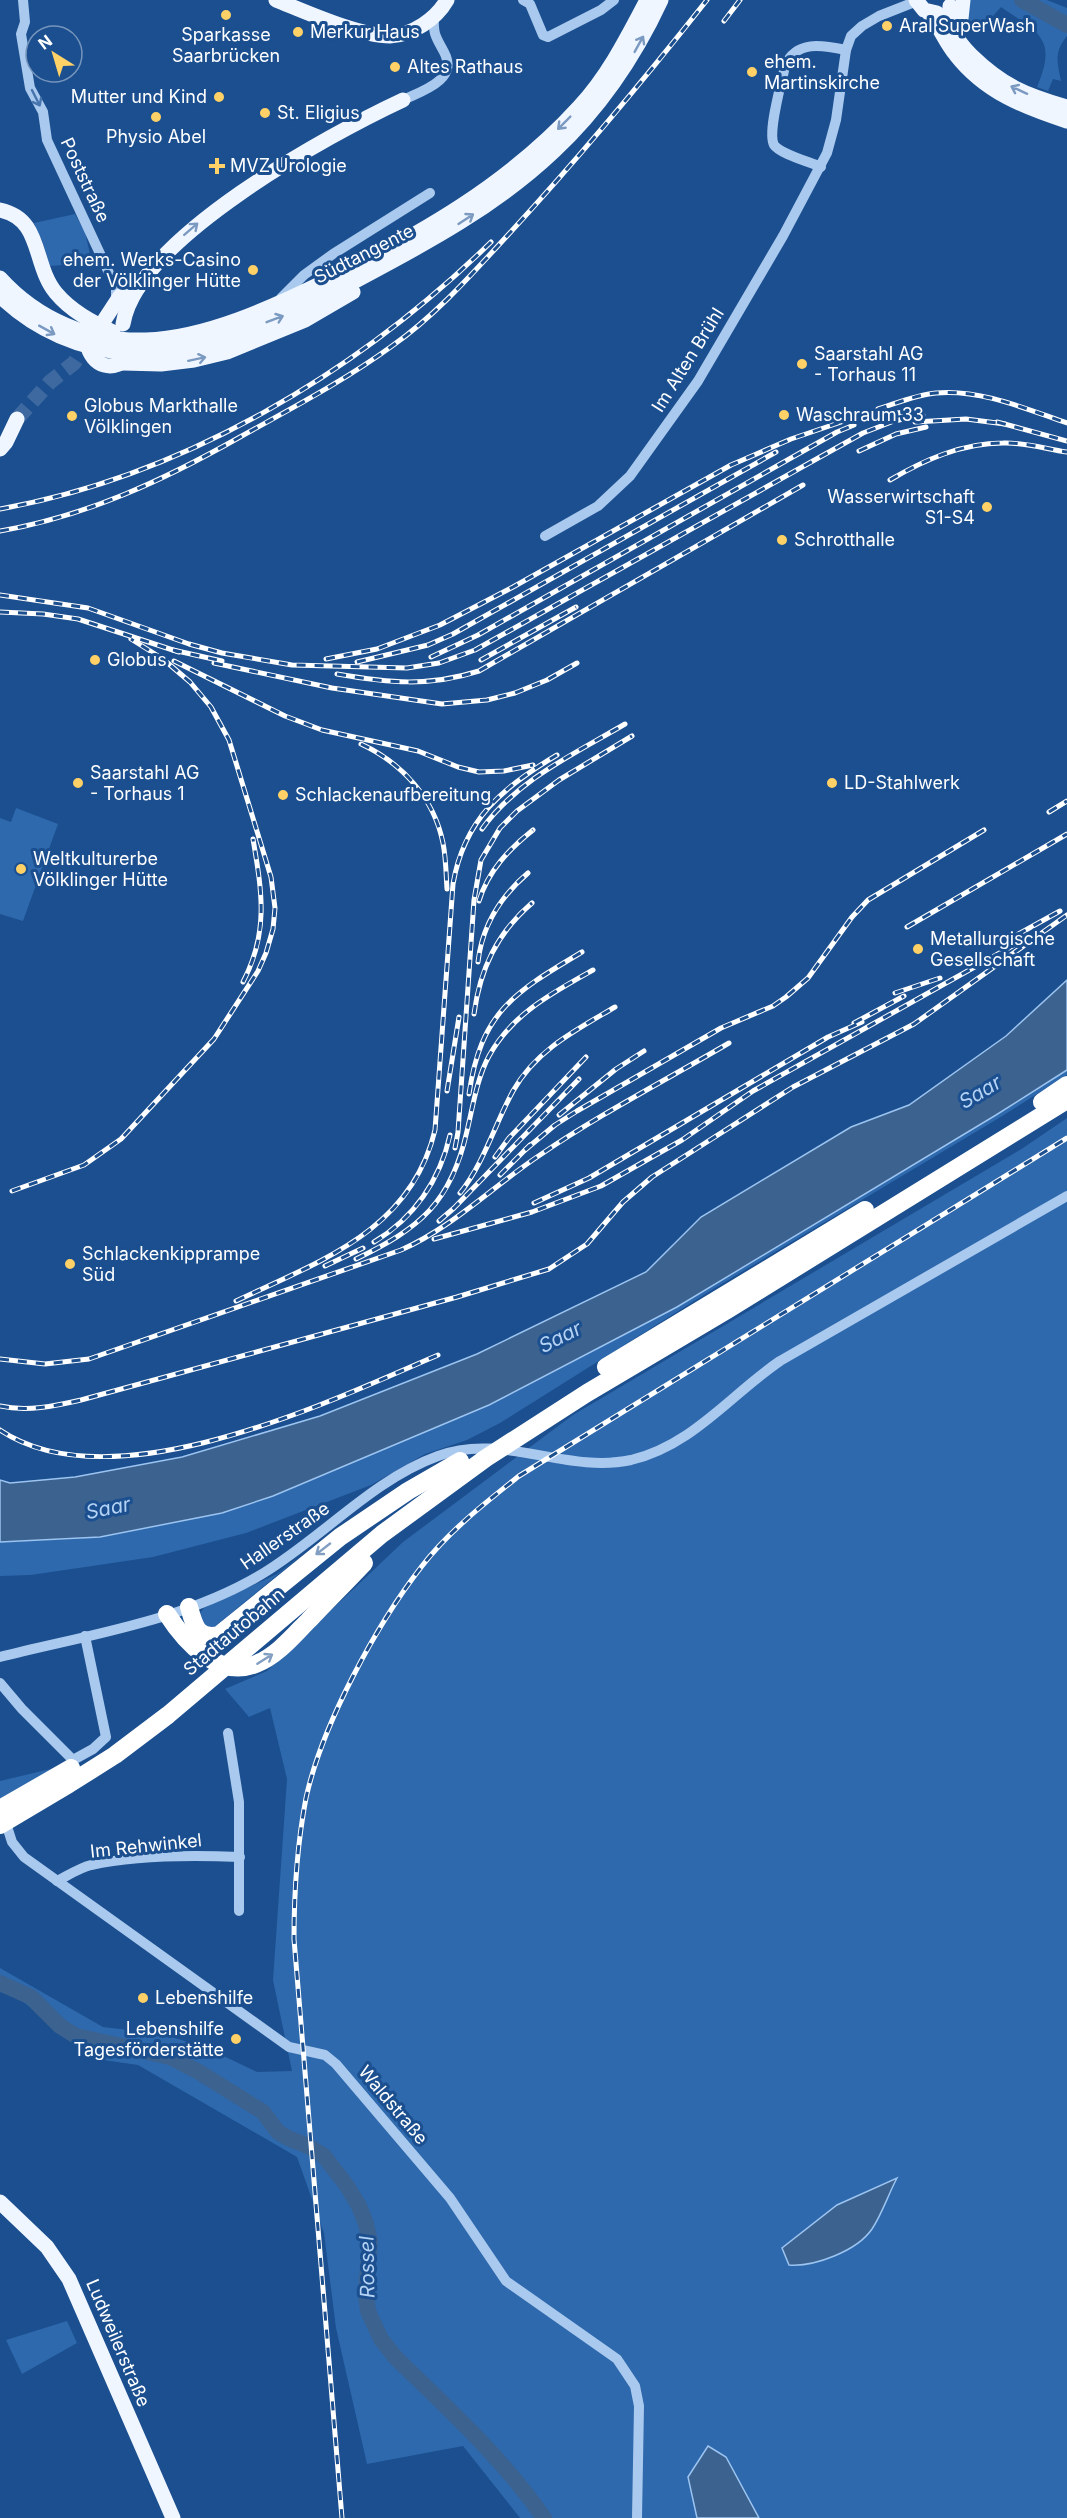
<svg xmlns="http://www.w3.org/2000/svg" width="1067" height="2518" font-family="Inter,sans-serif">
	<rect width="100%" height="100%" fill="#1b4f8f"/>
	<g fill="#2e69ad">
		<path d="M969 0H1047L1067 8V36C1054 52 1057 62 1061 81L1053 79 1048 91 1037 87C1058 37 1038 33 1001 7L978 33 970 22 966 24Z"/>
		<path d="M75 214 85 232 92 263 49 266 43 243 34 223Z"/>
		<path d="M16 808 58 824 23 921 0 914V818L11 822Z"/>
		<path d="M1067 1070V1075L999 1118 715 1288 500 1423 467 1440 425 1454 371 1485 246 1533 153 1557 31 1575 0 1576V1542L76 1539 273 1496 489 1405 677 1307 996 1115Z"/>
		<path d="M1067 1118V2518H520L463 2446 367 2464 336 2328 324 2233 297 2157 138 2065 96 2059 17 1997 0 1992V1968L103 2027 162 2034 207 2048 257 2072 292 2071 273 1980 287 1779 270 1708 249 1717 225 1689 267 1671 403 1542 573 1415 1023 1148Z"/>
		<path d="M303 1554 213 1628 208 1629 200 1621V1613L204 1608 277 1574Z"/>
		<path d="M59 1767 0 1800V1781Z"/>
		<path d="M67 2321 77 2343 22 2374 6 2340Z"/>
	</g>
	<g fill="#3c6290" stroke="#9cc4f0" stroke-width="1.5">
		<path d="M1067 980V1070L996 1115 677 1307 489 1405 273 1496 222 1513 100 1537 0 1542V1480L10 1483 75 1477 182 1457 320 1416 477 1354 646 1272 701 1217 851 1127 909 1105 1006 1036Z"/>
		<path d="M897 2178C888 2195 882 2214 872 2229 857 2251 814 2267 789 2265L782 2248 837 2205Z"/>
		<path d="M708 2446 726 2457 759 2518H697L688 2477Z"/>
	</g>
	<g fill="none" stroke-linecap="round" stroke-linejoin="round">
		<g stroke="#3c6290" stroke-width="16">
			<path d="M1022 0 1067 25"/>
			<path d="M0 1983 31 1997 60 2026 76 2036 170 2057 199 2072 263 2112 278 2132 288 2138 308 2146 324 2156 347 2186 359 2206 366 2224 370 2241 366 2293 368 2311 381 2339 395 2357C447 2408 502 2457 544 2518"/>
		</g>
		<path stroke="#3d69a0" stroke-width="15" stroke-dasharray="15 8" stroke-linecap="butt" d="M17 419 50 382 74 363 80 354"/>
		<g stroke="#a9c9ee" stroke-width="10">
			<path d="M23 0 25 22 21 34 30 88 43 112 47 140 116 288V302"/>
			<path d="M523 0 530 4 543 35 548 37 601 10 614 0"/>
			<path d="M403 100C422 91 459 80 444 52 436 37 433 35 434 17"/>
			<path d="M821 167C810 162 780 154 774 145 767 132 782 82 785 66 796 40 822 45 846 50"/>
			<path d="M281 298 304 275 333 254 430 193"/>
			<path d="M545 536 598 506 630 476 698 381 783 236 827 153 836 120 846 50 851 36 862 26 879 16 917 1"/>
			<path d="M0 1657C87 1635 184 1621 262 1574 322 1538 372 1480 438 1456 502 1432 566 1474 631 1460 693 1445 730 1395 780 1361L1067 1196"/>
			<path d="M0 1683 22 1709 73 1760 93 1749 106 1737 85 1636"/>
			<path d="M228 1733 239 1802V1911"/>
			<path d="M4 1817 12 1842 24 1857 289 2047 325 2055 336 2064 450 2198 506 2281 617 2359 635 2386 639 2406 637 2518"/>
			<path d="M57 1881C67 1876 79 1868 91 1865 136 1855 194 1855 240 1857"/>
		</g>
		<g stroke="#f0f6ff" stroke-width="15">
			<path d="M276 0C306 12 359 36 390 36 413 35 436 19 447 0"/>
			<path d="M916 0 924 10 937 13"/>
			<path d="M950 6C949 28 956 40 971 55 1003 86 1025 95 1067 107"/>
			<path d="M928 12C939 25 945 42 956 55 985 92 1024 107 1067 121"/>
			<path d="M960 28 963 0"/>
			<path d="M0 210C43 219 32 264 56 293 71 311 92 322 113 332"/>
			<path d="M0 278C37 319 90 342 146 340 206 338 273 307 326 281 419 235 508 185 579 107 608 76 627 38 647 0"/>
			<path d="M0 296C35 330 81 350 130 353 203 358 294 312 357 280 427 243 496 206 554 151 600 108 635 56 661 0"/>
			<path d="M123 324C137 239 328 135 403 100"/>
			<path d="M91 331 103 322 120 296 138 288"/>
			<path d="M87 343C91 367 115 374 130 355"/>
			<path d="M123 363 161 364 194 360 227 352 305 320 353 292"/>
			<path d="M0 449 6 442 17 419"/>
			<path d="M0 2202 47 2247 69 2279 173 2518"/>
		</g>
		<g stroke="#fff" stroke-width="18">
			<path d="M1042 1102 1067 1085"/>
			<path d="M606 1367 865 1210"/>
			<path d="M189 1607C194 1625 197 1640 219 1635L340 1537 408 1491 460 1461"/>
			<path d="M167 1614C185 1642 218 1679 256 1664 277 1656 294 1635 309 1620 327 1601 346 1582 364 1563"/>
			<path d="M0 1809 71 1768"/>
			<path d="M0 1825 69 1784 115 1755 168 1715 382 1534 486 1458 587 1393 727 1310 1067 1100"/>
		</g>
		<g stroke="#fff" stroke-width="5">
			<g id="rail">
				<path d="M724 21 740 0"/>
				<path d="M878 409C897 403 916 395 936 393 981 389 1026 409 1067 423"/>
				<path d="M915 422 966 419 1005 424"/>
				<path d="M997 422 1067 441"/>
				<path d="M859 451 896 434 926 427"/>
				<path d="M890 480C924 460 962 443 1003 443 1024 442 1046 449 1067 452"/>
				<path d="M0 509C184 476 358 372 491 242"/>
				<path d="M0 531C87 516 164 480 240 437 292 408 344 381 392 346 436 315 471 275 507 236 577 160 643 81 707 0"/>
				<path d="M0 595 88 608 189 644 222 653 292 665 407 668 439 663 475 650 863 433 894 421 923 415"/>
				<path d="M0 612 43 614 78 619 179 652"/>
				<path d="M173 650 222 661"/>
				<path d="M431 657 478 635 837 432 854 425"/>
				<path d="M326 659 377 649 440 625 513 587 731 465 791 439 853 418 906 412"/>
				<path d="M481 660 576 607"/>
				<path d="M174 661 285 716 322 730 418 751 458 767 479 772 504 771 533 765"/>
				<path d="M357 662 428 645 453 634 776 452"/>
				<path d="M214 663 332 688 442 704 487 700 515 693 547 680 577 663"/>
				<path d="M337 674C389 683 428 687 479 671L803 485"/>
				<path d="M361 744C402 763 434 798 443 843 446 858 446 874 447 889"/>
				<path d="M1049 812 1067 801"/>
				<path d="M482 829C517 780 574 754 625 724"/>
				<path d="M479 901C488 871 509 849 533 830"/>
				<path d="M907 927 1067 834"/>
				<path d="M1002 943 1060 911"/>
				<path d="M478 962C482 926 501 896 528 873"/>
				<path d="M243 982C269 932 262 892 253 839"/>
				<path d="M895 993 940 978"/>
				<path d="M474 1014C480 969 497 933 532 903"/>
				<path d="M854 1023 904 996"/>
				<path d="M447 1091 459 1017"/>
				<path d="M469 1094C481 1011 515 992 582 952"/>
				<path d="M559 1115 616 1069 644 1051"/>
				<path d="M455 1148 458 1132 474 900 481 860 500 828 517 811 559 780 632 736"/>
				<path d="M525 1150 555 1125 577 1111 721 1028 773 1006 786 997 808 978 852 917 868 900 984 830"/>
				<path d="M495 1157 509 1138 586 1057"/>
				<path d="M500 1175 530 1145"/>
				<path d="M12 1191 84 1165 121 1139 214 1039 258 971 266 953 273 929 275 908 271 877 229 740 211 707 190 682 163 659 131 639"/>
				<path d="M460 1193C484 1163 495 1124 513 1091 536 1050 576 1030 615 1007"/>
				<path d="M534 1203 589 1178 828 1037 862 1022"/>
				<path d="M439 1221 454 1208 579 1079"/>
				<path d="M434 1239 532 1212 601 1186 682 1140 753 1091 1014 945"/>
				<path d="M374 1242C414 1218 440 1180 450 1135"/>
				<path d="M356 1259C420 1228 451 1203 467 1131 473 1106 477 1078 489 1056 512 1014 552 993 593 970"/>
				<path d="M325 1266 363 1248"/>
				<path d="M236 1301C320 1261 411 1231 435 1130L453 884C464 819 503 787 557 755"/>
				<path d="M0 1359 45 1364 89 1359 401 1250C453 1227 493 1186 540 1155 600 1114 666 1080 729 1043"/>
				<path d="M0 1406C27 1412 55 1406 81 1400L457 1297 549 1269 587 1244 623 1202 652 1177 793 1087 914 1024 1067 915"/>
				<path d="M0 1430C112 1505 327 1403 438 1355"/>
				<path d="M342 2518 294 1939C294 1891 297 1845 306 1798 322 1725 376 1625 422 1566 449 1531 485 1503 519 1476L1067 1138"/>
			</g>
		</g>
		<use href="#rail" stroke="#1b4f8f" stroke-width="3" stroke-dasharray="9" stroke-linecap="butt"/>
	</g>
	<defs><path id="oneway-shaft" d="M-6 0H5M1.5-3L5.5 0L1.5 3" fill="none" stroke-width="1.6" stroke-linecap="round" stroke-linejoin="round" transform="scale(1.5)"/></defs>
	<g stroke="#7b9ac1">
		<use href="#oneway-shaft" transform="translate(639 44) rotate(-61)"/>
		<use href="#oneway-shaft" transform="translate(1019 90) rotate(-155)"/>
		<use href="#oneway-shaft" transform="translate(564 123) rotate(135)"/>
		<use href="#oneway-shaft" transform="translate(466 219) rotate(-33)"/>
		<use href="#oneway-shaft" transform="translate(191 229) rotate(-41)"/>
		<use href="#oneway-shaft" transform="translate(275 319) rotate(-21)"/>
		<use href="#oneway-shaft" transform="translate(47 330) rotate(29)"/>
		<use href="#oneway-shaft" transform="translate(197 359) rotate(-12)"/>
	</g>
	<use stroke="#4674ac" href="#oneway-shaft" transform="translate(36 98) rotate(63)"/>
	<g stroke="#829ec1">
		<use href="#oneway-shaft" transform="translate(323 1549) rotate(142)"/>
		<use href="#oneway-shaft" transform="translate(265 1659) rotate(-32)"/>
	</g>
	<g fill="#ffd166" stroke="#1b4f8f" stroke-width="2">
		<circle cx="226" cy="15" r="6"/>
		<circle cx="887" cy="26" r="6"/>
		<circle cx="298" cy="32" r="6"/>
		<circle cx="395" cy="67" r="6"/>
		<circle cx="752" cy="72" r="6"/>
		<circle cx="219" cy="97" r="6"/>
		<circle cx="265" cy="113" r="6"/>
		<circle cx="156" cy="117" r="6"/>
		<path d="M214 157h6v6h6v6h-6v6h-6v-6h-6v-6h6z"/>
		<circle cx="253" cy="270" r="6"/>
		<circle cx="802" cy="364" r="6"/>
		<circle cx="784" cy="415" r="6"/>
		<circle cx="72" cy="416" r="6"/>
		<circle cx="987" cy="507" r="6"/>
		<circle cx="782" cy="540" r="6"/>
		<circle cx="95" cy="660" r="6"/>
		<circle cx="78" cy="783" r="6"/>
		<circle cx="832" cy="783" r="6"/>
		<circle cx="283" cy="795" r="6"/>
		<circle cx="21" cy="869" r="6"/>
		<circle cx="918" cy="949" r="6"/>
		<circle cx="70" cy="1264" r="6"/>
		<circle cx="143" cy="1998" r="6"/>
		<circle cx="236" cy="2039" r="6"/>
	</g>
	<g text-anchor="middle" stroke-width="6" stroke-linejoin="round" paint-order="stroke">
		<g font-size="18" fill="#fff" stroke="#1b4f8f" text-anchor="start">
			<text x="899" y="32">Aral SuperWash</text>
			<text x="310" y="38">Merkur Haus</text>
			<text x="226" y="41" text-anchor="middle">Sparkasse<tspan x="226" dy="21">Saarbrücken</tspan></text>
			<text x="764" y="68">ehem.<tspan x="764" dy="21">Martinskirche</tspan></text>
			<text x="407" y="73">Altes Rathaus</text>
			<text x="207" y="103" text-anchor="end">Mutter und Kind</text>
			<text x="277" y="119">St. Eligius</text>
			<text x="156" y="143" text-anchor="middle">Physio Abel</text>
			<text x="230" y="172">MVZ Urologie</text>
			<text x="241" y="266" text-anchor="end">ehem. Werks-Casino<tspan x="241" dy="21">der Völklinger Hütte</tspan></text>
			<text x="814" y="360">Saarstahl AG<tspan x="814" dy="21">- Torhaus 11</tspan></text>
			<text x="84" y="412">Globus Markthalle<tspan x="84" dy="21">Völklingen</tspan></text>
			<text x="796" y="421">Waschraum 33</text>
			<text x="975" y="503" text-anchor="end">Wasserwirtschaft<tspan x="975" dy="21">S1-S4</tspan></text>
			<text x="794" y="546">Schrotthalle</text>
			<text x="107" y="666">Globus</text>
			<text x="90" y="779">Saarstahl AG<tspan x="90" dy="21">- Torhaus 1</tspan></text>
			<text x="844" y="789">LD-Stahlwerk</text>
			<text x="295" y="801">Schlackenaufbereitung</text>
			<text x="33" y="865">Weltkulturerbe<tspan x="33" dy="21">Völklinger Hütte</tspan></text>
			<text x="930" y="945">Metallurgische<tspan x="930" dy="21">Gesellschaft</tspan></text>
			<text x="82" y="1260">Schlackenkipprampe<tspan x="82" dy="21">Süd</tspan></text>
			<text x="155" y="2004">Lebenshilfe</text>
			<text x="224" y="2035" text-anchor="end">Lebenshilfe<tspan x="224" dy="21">Tagesförderstätte</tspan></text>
		</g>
		<g font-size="18" fill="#fff" stroke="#1b4f8f">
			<text transform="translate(85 180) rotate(65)" y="6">Poststraße</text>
			<text transform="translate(364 254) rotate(-27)" y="6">Südtangente</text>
			<text transform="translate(688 360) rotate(-58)" y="6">Im Alten Brühl</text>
			<text transform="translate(285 1536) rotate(-35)" y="6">Hallerstraße</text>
			<text transform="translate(234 1632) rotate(-40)" y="6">Stadtautobahn</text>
			<text transform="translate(146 1846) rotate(-6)" y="6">Im Rehwinkel</text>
			<text transform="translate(393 2105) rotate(50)" y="6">Waldstraße</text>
			<text transform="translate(118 2343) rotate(67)" y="6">Ludweilerstraße</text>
		</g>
		<g font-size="20" font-style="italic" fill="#b5d3f5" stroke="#1b4f8f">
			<text transform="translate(980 1092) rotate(-31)" y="7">Saar</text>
			<text transform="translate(560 1337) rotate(-27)" y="7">Saar</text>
			<text transform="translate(108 1508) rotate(-11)" y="7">Saar</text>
			<text transform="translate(367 2267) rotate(-91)" y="7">Rossel</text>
		</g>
	</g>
	<g transform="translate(54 54) rotate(323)"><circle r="28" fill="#1b4f8f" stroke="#7695bc" stroke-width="1.5"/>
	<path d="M0-4.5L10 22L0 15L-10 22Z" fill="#ffd166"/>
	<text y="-9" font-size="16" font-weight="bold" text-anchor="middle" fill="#ffffff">N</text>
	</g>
</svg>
